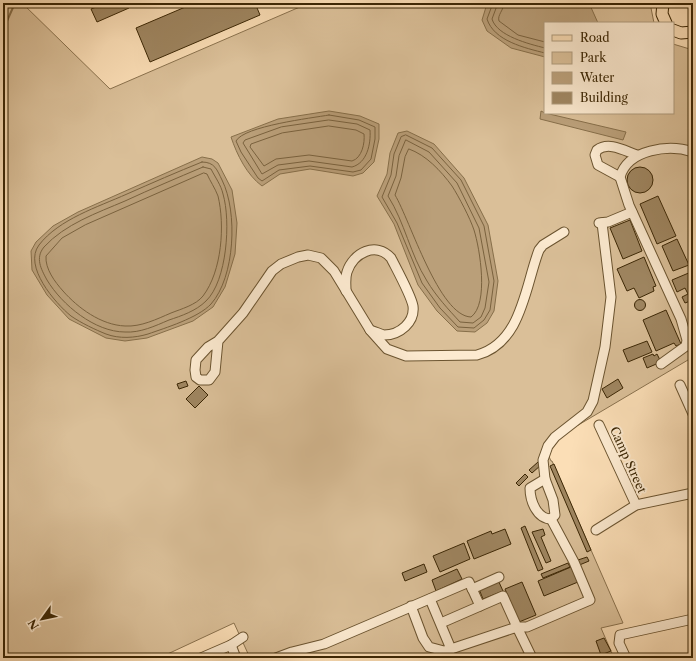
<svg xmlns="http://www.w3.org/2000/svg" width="696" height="661" font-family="'Libre Caslon Text',serif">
	<rect width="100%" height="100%" fill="#fbdeb6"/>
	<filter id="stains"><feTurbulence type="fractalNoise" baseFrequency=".005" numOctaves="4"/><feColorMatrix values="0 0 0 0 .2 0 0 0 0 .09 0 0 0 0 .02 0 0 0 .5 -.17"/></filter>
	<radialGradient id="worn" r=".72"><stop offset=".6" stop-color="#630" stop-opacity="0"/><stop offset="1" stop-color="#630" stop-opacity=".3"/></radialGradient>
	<path fill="#dabf98" stroke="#8a724e" d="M3 3H22L110 89 309 3H650L654 23H545V113H673V44L693 50V357L553 440 547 452 551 461H552L623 623 601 628 614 658H250L234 623 159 658H3Z"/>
	<g fill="#ba9f79" stroke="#876f4a">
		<path d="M491 3H589L598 23H545V57L511 48 487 31 482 20 486 7Z"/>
		<path d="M329 111 360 116 379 124V139L374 162 363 173 353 176 310 169 280 174 262 186C247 175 237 155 231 137L278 119Z"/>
		<path d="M541 111 545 113 626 132 623 140 540 119Z"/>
		<path d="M407 131 434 144 464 178 488 225 498 281 494 311 487 323 475 332 457 331 437 311 418 285 394 224 377 196 387 174 390 153 398 133Z"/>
		<path d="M202 157 212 159 218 163 232 190 237 223 235 254 225 287 213 307 193 321 147 338 125 341 106 338 69 319 47 295 32 270 31 251 36 242 53 226 78 212Z"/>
	</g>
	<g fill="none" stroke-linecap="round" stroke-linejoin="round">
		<g stroke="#7a623e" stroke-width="1">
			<path d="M493 3 487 19C494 41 525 48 545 53"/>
			<path d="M498 3 492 19C497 36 529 44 545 48"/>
			<path d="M504 3C504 10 497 15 499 21L518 35 545 42"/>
			<path d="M329 115 359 120 375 127V139L371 159 361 170 353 172 310 166 279 170 262 181 258 178 241 152 236 141C244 126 312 118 329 115Z"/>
			<path d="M329 120 357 124 370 130C371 144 367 163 352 167L309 161 278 165 262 174 243 143 245 140 281 127Z"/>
			<path d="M329 126 356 130 364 134C365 143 362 158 352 161L309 155 276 159 264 166 250 147 251 144 282 133Z"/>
			<path d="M406 135 432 148 461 180 484 226 494 281 490 310 484 320 474 328 458 327 440 308 422 283 397 223 382 197 391 175 394 154 401 137Z"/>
			<path d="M406 140 429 152 457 183 479 228 489 282 485 308 481 317 473 323 460 322C448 309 436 296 427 281 410 254 405 223 388 196L396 176 399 156Z"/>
			<path d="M409 149C426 155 441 171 452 186 459 197 470 218 474 230 480 249 489 304 471 317 439 316 410 220 395 195L401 178 405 157Z"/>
			<path d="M202 162C215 162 217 170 222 180 238 212 235 277 211 304 198 318 165 328 148 334 135 338 119 339 106 334 96 330 81 323 71 316 55 303 23 266 39 245 59 219 98 207 127 194 152 183 177 172 202 162Z"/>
			<path d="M203 167 211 169C215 177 221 185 223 194 231 221 227 281 206 301 196 311 181 316 169 320 155 326 140 333 125 332 95 332 62 305 47 280 41 269 35 258 44 247 65 224 97 213 125 201 151 189 177 178 203 167Z"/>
			<path d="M204 173 207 174C210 181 215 188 218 196 225 225 222 271 203 296 196 305 181 309 171 313 157 319 141 327 125 326 101 325 78 308 63 291 55 282 45 269 46 256L62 238 85 225Z"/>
		</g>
		<g stroke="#876f4a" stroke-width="2">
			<path d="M3 30 15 3"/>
			<path d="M3 61 5 63"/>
		</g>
	</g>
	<g fill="#9f8661" stroke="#3b2604">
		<path d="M113 3H127L129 8 97 22 91 9 104 4 105 6Z"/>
		<path d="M190 3H255L260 15 150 62 136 28 190 5Z"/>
		<circle cx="640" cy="180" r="13"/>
		<path d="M658 196 676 236 657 244 640 204Z"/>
		<path d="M630 220 642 251 623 259 610 228Z"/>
		<path d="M677 239 689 265 673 271 662 246Z"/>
		<path d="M644 257 656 286 653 287 654 291 639 298 634 288 627 291 617 269Z"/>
		<path d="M691 272 693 276V300L685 303 682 297 688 294 685 288 677 292 672 280Z"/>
		<circle cx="640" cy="305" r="5.5"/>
		<path d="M666 310 681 344 676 346 674 343 656 351 643 320Z"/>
		<path d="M647 341 652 352 628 362 623 350Z"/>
		<path d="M653 354 654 356 657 354 661 362 647 368 643 358Z"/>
		<path d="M618 379 623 388 607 398 602 389Z"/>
		<path d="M186 381 188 386 179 389 177 384Z"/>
		<path d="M199 386 208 395 195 408 186 399Z"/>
		<path d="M538 462 541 465 532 473 529 470Z"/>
		<path d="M554 464 591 550 587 552 550 466Z"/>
		<path d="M525 474 528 477 519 486 516 483Z"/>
		<path d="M525 526 543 569 538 571 521 528Z"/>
		<path d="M505 529 511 544 474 559 467 541 491 531 492 534Z"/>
		<path d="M543 529 545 535 541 537 551 561 546 563 532 532Z"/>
		<path d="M464 543 470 559 440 572 433 556Z"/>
		<path d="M587 557 589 561 577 566 575 561Z"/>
		<path d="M568 563 570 567 543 578 541 574Z"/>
		<path d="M424 564 427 572 405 581 402 573Z"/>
		<path d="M571 567 578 582 544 596 538 581Z"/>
		<path d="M457 569 462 579 436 591 432 580Z"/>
		<path d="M498 580 503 591 483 599 479 589Z"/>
		<path d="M522 582 536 615 519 622 505 589Z"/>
		<path d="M604 638 611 651 601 655 596 641Z"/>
	</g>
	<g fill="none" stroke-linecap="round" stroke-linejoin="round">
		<g stroke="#6b5430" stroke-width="11">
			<g id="minor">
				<path d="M620 177 598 165 595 155 597 150C609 141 625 151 637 155"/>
				<path d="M599 223 608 222 632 212"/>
				<path d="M346 291C346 284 345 278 347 272 353 253 376 241 391 258 396 268 411 295 413 306 415 322 400 335 384 335 380 334 374 331 370 330"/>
				<path d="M218 341 215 372 209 380H200L196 377 195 370 196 360 208 347 218 341 243 313 272 271 281 264 298 257 308 255 321 258 334 271 370 330 387 349 406 356 477 355C522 343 525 286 539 250L543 245 564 232"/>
				<path d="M661 364 686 346 687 340 681 319 629 205 620 177C628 149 669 144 693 152"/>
				<path d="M680 385 693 414"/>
				<path d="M599 425 636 505"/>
				<path d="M545 479 530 488C530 501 537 519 551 519"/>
				<path d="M596 530 636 505 693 493"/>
				<path d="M472 589 499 577"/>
				<path d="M430 599 451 649"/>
				<path d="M411 606 423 638 429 647 444 651 451 649 517 627 532 658"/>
				<path d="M441 623 503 596 517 627H527L590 600 574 562 551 519 555 515 553 500 545 479 543 460 548 446 555 437 587 412 593 401 605 347 611 297 602 223"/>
				<path d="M231 645 236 658"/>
				<path d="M201 658 231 645 243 637"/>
				<path d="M276 658 292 652 324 644 469 582 480 606"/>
				<path d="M626 658 619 643 620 635 693 619"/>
			</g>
		</g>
		<g stroke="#3b2604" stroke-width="13">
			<g id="major">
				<path d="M663 3 662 14 666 23"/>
				<path d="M673 30 681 33 693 32"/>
			</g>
		</g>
		<use href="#minor" stroke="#fcead0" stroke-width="9"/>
		<use href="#major" stroke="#fbdeb6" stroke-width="11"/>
	</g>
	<g text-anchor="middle" stroke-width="4" stroke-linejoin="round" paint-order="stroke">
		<g font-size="12" fill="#3b2604" stroke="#fcead0">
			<text transform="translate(628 460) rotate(66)" y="4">Camp Street</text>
		</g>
	</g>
	<rect width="696" height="661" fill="none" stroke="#fbdeb6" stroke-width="16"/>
	<rect x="4" y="4" width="688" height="653" fill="none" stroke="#3b2604" stroke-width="2"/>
	<rect x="8" y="8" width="680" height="645" fill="none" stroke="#3b2604"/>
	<rect x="544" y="22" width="130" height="92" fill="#fcead0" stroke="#af9c7e"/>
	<rect x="552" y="35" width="20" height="6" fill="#fbdeb6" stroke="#af9c7e"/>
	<text x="580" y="42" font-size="12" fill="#3b2604">Road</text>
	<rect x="552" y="52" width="20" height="12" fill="#dabf98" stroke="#af9c7e"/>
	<text x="580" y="62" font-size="12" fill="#3b2604">Park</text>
	<rect x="552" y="72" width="20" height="12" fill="#ba9f79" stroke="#af9c7e"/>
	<text x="580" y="82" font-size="12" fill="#3b2604">Water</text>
	<rect x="552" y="92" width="20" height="12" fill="#9f8661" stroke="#af9c7e"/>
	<text x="580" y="102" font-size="12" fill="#3b2604">Building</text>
	<g transform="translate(42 619) rotate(237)" stroke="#fcead0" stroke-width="3" paint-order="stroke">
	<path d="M0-3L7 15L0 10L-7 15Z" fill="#3b2604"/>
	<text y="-6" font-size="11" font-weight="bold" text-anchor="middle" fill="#3b2604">N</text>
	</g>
	<rect width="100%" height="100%" filter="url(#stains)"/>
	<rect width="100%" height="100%" fill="url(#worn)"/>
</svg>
